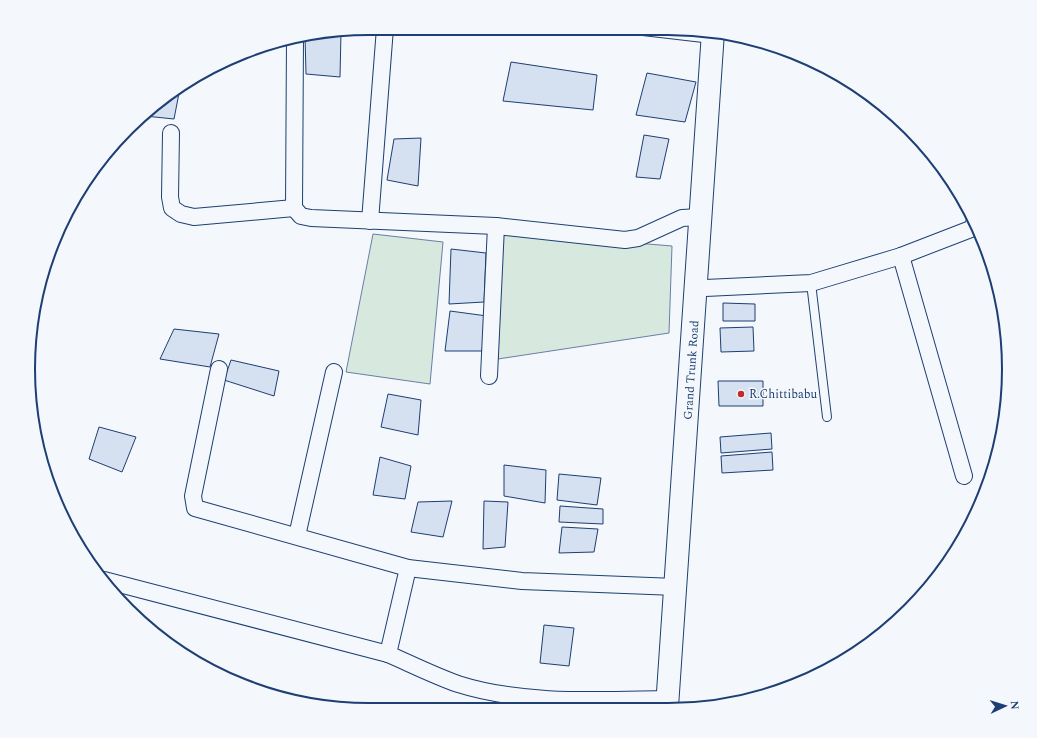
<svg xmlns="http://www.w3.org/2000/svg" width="1037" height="738" font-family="Spectral,serif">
	<rect width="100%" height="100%" fill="#f4f7fb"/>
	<g fill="#d7e8df" stroke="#687fa3">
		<path d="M503 232 672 246 669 333 498 359Z"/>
		<path d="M373 234 443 242 430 384 346 372Z"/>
	</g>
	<g fill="#d5e0f0" stroke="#1d3f73">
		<path d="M341 32 340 77 306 74 305 36Z"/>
		<path d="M511 62 597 75 593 110 503 101Z"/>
		<path d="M647 73 696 82 685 122 636 115Z"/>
		<path d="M177 88H180L174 119 145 116Z"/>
		<path d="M644 135 669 139 660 179 636 177Z"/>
		<path d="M421 138 418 186 387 180 394 139Z"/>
		<path d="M451 249 486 253 484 302 449 304Z"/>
		<path d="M723 303 755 304V321H723Z"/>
		<path d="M450 311 487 316 482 351H445Z"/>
		<path d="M753 327 754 351 721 352 720 328Z"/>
		<path d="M174 329 219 334 210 367 160 359Z"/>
		<path d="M231 360 279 371 274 396 224 380Z"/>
		<path d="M718 381H763V406H719Z"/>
		<path d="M388 394 421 400 418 435 381 427Z"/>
		<path d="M99 427 136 437 122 472 89 459Z"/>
		<path d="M771 433 772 449 721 453 720 437Z"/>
		<path d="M772 452 773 470 722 473 721 456Z"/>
		<path d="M380 457 411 466 405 499 373 495Z"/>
		<path d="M504 465 546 470 545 503 504 496Z"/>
		<path d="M559 474 601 478 597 505 557 500Z"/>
		<path d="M452 501 443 537 411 532 418 502Z"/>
		<path d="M484 501 508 502 505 547 483 549Z"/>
		<path d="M560 506 603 509V524L559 522Z"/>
		<path d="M562 527 598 529 594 552 559 553Z"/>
		<path d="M544 625 574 628 569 666 540 663Z"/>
	</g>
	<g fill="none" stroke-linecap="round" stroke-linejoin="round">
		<g stroke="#1d3f73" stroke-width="10">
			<g id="lane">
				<path d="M617 28 712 39"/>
				<path d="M811 283 827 417"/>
			</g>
		</g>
		<g stroke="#1d3f73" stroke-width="18">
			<g id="street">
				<path d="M295 38 294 208 301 216 311 218 496 226 625 240 638 238 682 218 700 217"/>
				<path d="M171 133 170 197 172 208 181 214 194 217 294 208"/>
				<path d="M370 221 385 28"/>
				<path d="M901 256 964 476"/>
				<path d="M705 288 811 283 901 256 976 227 974 223"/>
				<path d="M219 369 193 496 195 508 408 568 522 581 676 587"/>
				<path d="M489 376 496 226"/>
				<path d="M297 536 334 372"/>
				<path d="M104 580 388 654 408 568"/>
				<path d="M388 654C411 664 435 676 458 684 524 705 600 700 667 699"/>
			</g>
		</g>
		<g stroke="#1d3f73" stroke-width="24">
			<path id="primary" d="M667 707 713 32"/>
		</g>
		<use href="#lane" stroke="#f4f7fb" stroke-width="8"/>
		<use href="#street" stroke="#f4f7fb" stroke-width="16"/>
		<use href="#primary" stroke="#f4f7fb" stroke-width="22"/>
	</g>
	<circle fill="#c62828" stroke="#f4f7fb" stroke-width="1.5" cx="741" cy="394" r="4"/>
	<g text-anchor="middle" stroke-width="3" stroke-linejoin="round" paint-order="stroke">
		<g font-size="12" fill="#1d3f73" stroke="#f4f7fb">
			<text transform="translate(691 370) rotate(-86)" y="4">Grand Trunk Road</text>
		</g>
		<g font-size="12" fill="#1d3f73" stroke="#f4f7fb" text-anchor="start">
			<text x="749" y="398">R.Chittibabu</text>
		</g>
	</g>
	<path d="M0 0H1037V738H0ZM369 35H668A334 334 0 0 1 1002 369V369A334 334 0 0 1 668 703H369A334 334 0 0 1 35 369V369A334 334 0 0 1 369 35Z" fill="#f4f7fb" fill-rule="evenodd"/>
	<path fill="none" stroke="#1d3f73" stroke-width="2" d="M369 35H668A334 334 0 0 1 1002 369V369A334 334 0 0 1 668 703H369A334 334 0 0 1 35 369V369A334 334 0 0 1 369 35Z"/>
	<g transform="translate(1005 706) rotate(86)" stroke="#f4f7fb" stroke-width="3" paint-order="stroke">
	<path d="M0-3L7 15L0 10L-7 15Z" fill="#1d3f73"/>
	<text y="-6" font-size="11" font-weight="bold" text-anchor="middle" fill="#1d3f73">N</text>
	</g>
</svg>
